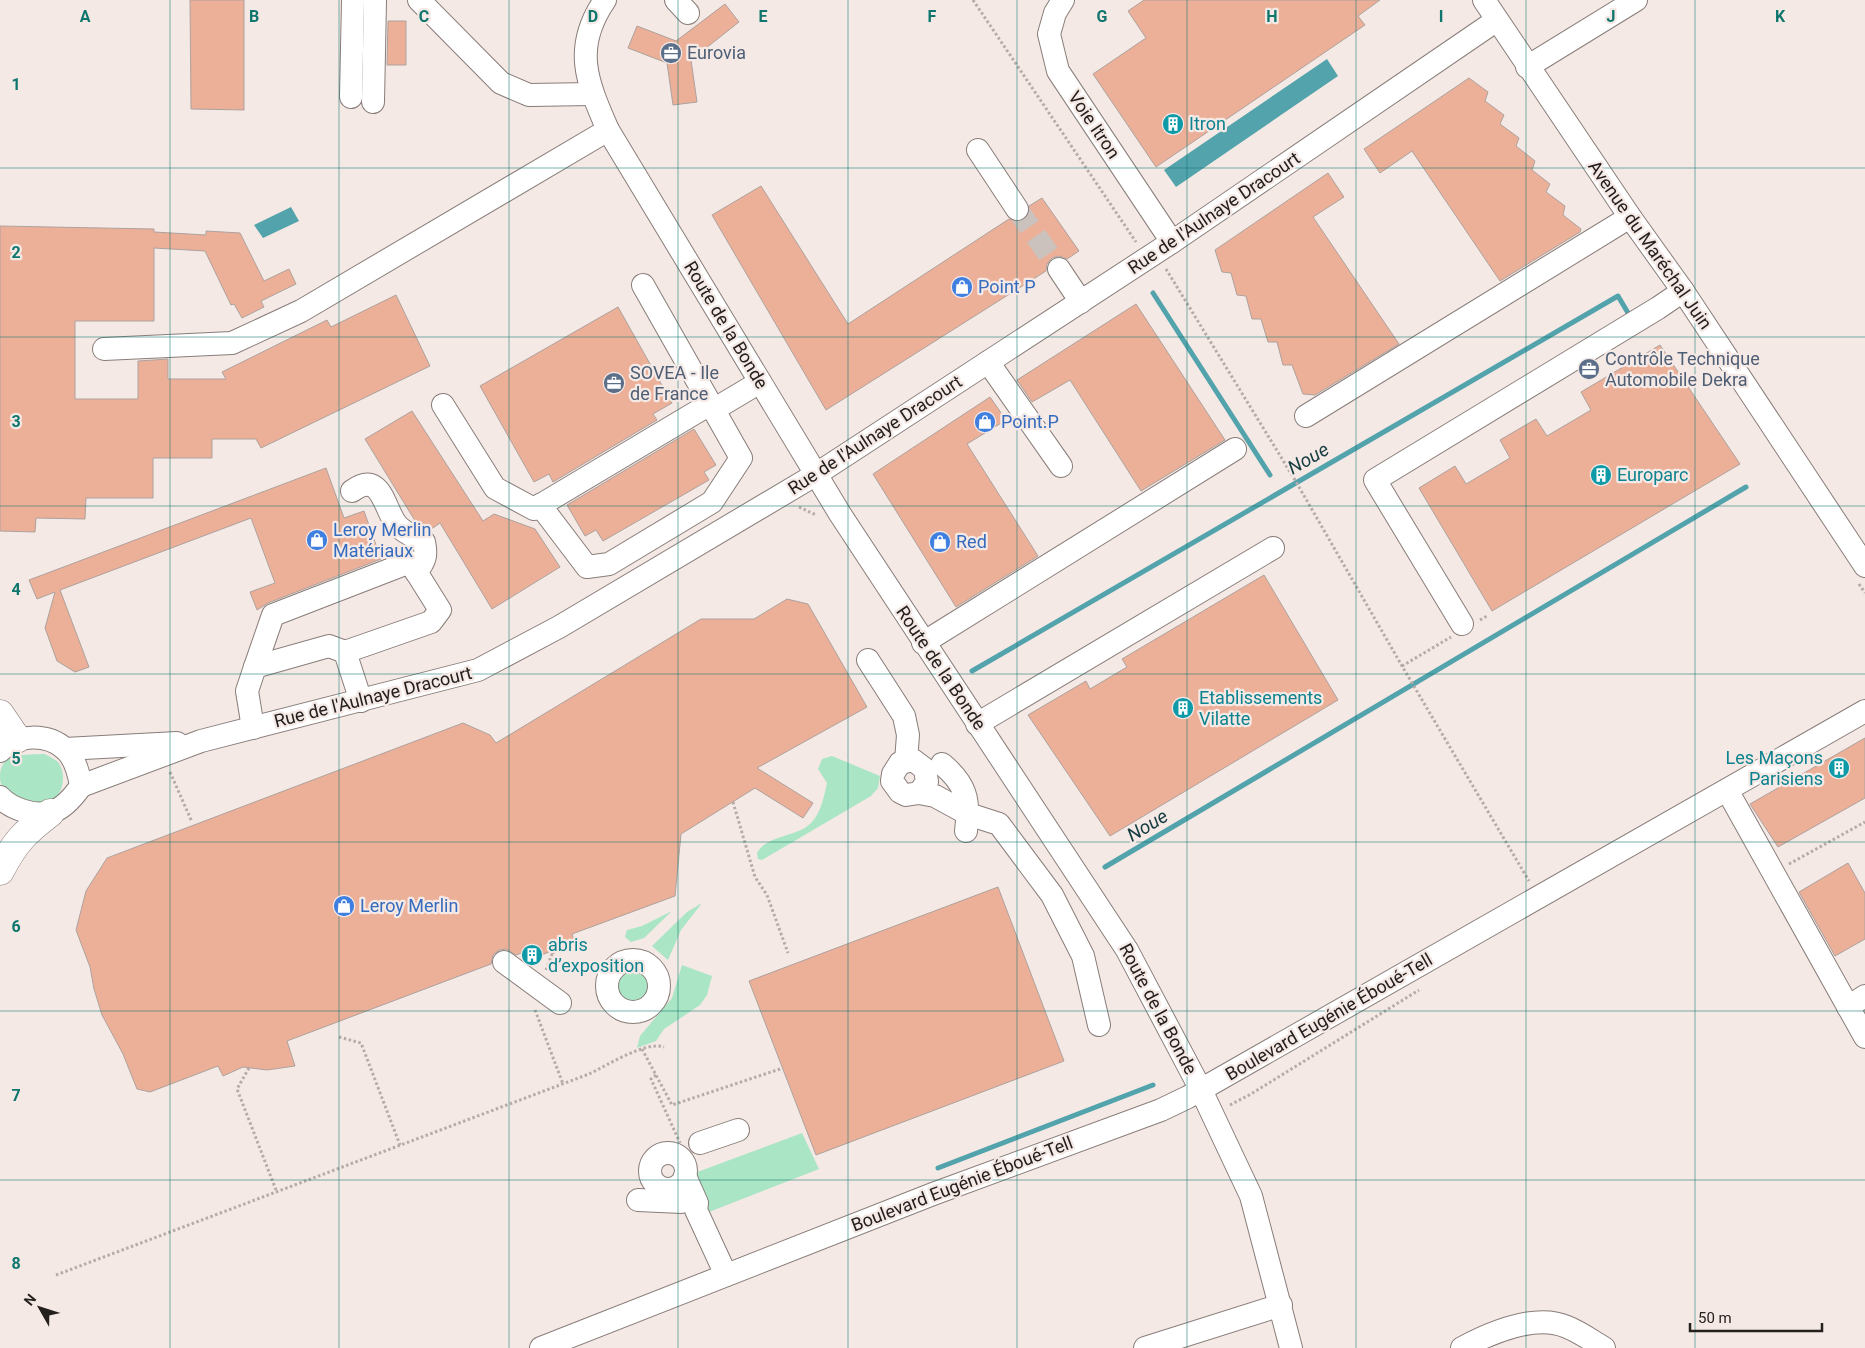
<svg xmlns="http://www.w3.org/2000/svg" width="1865" height="1348" font-family="Roboto,sans-serif">
	<rect width="100%" height="100%" fill="#f5e9e5"/>
	<g fill="#aae5c6">
		<path d="M45 754C49 757 55 759 58 762 68 775 63 800 45 803 34 805 19 797 9 792 2 788 0 784 0 776 0 752 26 755 45 754Z"/>
		<path d="M832 756 880 776 878 788 871 796 762 860 758 859 757 853C766 835 798 837 811 823 821 813 824 796 827 783L818 769 822 759Z"/>
		<path d="M702 903 681 930 668 960 652 946 687 912Z"/>
		<path d="M672 911 644 938 631 942 625 937 627 930 642 926Z"/>
		<path d="M682 965 712 976 707 995 700 1005 664 1029 656 1041 637 1048 640 1036 672 998Z"/>
		<circle cx="633" cy="985" r="19"/>
		<path d="M802 1133 819 1169 709 1212 692 1174Z"/>
	</g>
	<g fill="#53a3ac">
		<path d="M1327 59 1338 76 1176 187 1164 170Z"/>
		<path d="M291 207 299 221 263 238 254 225Z"/>
	</g>
	<g fill="none" stroke-linecap="round" stroke-linejoin="round">
		<g stroke="#53a3ac" stroke-width="5">
			<path d="M1153 293 1270 475"/>
			<path d="M972 671 1618 296 1631 318"/>
			<path d="M1105 867 1746 487"/>
			<path d="M938 1168 1153 1085"/>
		</g>
	</g>
	<g fill="#ecaf98" stroke="#ada29e">
		<path d="M190 0H244V110L191 109Z"/>
		<path d="M1144 0H1380L1358 16 1365 25 1156 167 1093 74 1146 38 1128 11Z"/>
		<path d="M725 4 739 22 691 60 697 102 673 105 667 63 628 48 637 26 676 41Z"/>
		<path d="M388 21H406V65H387Z"/>
		<path d="M1469 78 1488 92 1485 101 1504 115 1500 124 1519 138 1516 146 1535 161 1532 170 1550 184 1546 192 1565 206 1563 215 1581 229 1580 232 1500 281 1412 151 1380 173 1364 149Z"/>
		<path d="M1328 173 1344 197 1313 217 1399 344 1315 395 1303 394 1292 365H1283L1277 342H1268L1261 319H1252L1246 296 1237 295 1231 273 1222 272 1215 250Z"/>
		<path d="M761 186 848 324 1009 219 1017 222 1024 220 1029 214V206L1042 198 1079 251 1067 259 1059 256 1052 258 1047 264 1046 271 826 410 712 215Z"/>
		<path d="M0 226 154 229V232L206 235V231L240 233 264 281 289 269 296 284 261 301 264 307 242 318 234 304 231 305 205 251 154 248V321H75V399H138V361L168 359V379H226L222 372 327 320 331 327 396 295 430 366 261 448 256 439H212V458H153V498H86L85 519 36 518 35 532 0 531Z"/>
		<path d="M1136 304 1225 440 1141 491 1070 380 1032 402 1017 380Z"/>
		<path d="M618 307 672 403 653 414 657 420 553 482 549 474 534 482 480 386Z"/>
		<path d="M1660 345 1740 464 1492 611 1419 488 1455 466 1466 484 1510 458 1500 440 1536 419 1547 436 1591 410 1581 392Z"/>
		<path d="M990 397 1006 420 967 444 1038 556 956 607 873 474Z"/>
		<path d="M412 411 483 521 494 514 535 529 560 567 492 609 440 523 430 530 417 524 365 439Z"/>
		<path d="M694 429 716 465 704 472 709 480 603 541 596 530 585 536 567 505Z"/>
		<path d="M326 468 344 518 364 511 381 559 268 603 257 610 250 592 275 583 251 518 60 590 89 667 75 672 57 661 45 628 55 592 37 599 29 580Z"/>
		<path d="M1264 575 1338 700 1110 836 1028 715 1086 681 1090 689 1127 667 1122 659Z"/>
		<path d="M787 599 808 604 867 707 757 768 813 803 803 818 755 788 681 834 675 896 572 934 576 944 552 954 551 951 528 961 524 952 516 955 506 949 499 950 493 955 491 964 287 1041 295 1066 267 1070 243 1067 223 1076 218 1066 150 1092 137 1089 123 1054 102 1015 94 989 90 967 76 930 86 891 107 858 463 723 490 735 496 743 701 619H754Z"/>
		<path d="M1865 738V798L1778 847 1750 804Z"/>
		<path d="M1848 863 1865 893V939L1835 956 1799 892Z"/>
		<path d="M998 887 1064 1061 816 1155 749 981Z"/>
	</g>
	<g fill="none" stroke-linecap="round" stroke-linejoin="round">
		<path stroke="#cbc1bd" stroke-width="22" stroke-dasharray="22 11" stroke-linecap="butt" d="M1017 209 1059 269"/>
		<g stroke="#887d79" stroke-width="24">
			<g id="minor">
				<path d="M419 0 501 83 529 95 592 94"/>
				<path d="M605 0C572 48 587 82 608 130L840 514 1127 950 1201 1090 1251 1196 1291 1348"/>
				<path d="M676 0 688 13"/>
				<path d="M1063 0 1055 13 1049 34 1058 71 1172 242"/>
				<path d="M1484 0 1630 217 1683 291 1865 566"/>
				<path d="M1527 67 1636 0"/>
				<path d="M351 97 353 0"/>
				<path d="M373 102 375 0"/>
				<path d="M978 150 1017 209"/>
				<path d="M1059 269 1081 302"/>
				<path d="M104 349 232 343 301 311 608 130"/>
				<path d="M988 362 1061 466"/>
				<path d="M443 405 495 488 534 509 710 404"/>
				<path d="M713 410 760 382"/>
				<path d="M1306 416 1630 217"/>
				<path d="M352 491C382 469 384 510 397 525 404 533 415 537 424 542 427 555 425 562 416 572"/>
				<path d="M540 505 587 567 609 564 712 502 741 458 643 285"/>
				<path d="M1462 624 1375 480 1658 308 1683 291"/>
				<path d="M923 643 1235 449"/>
				<path d="M868 660 904 716 908 735 906 761"/>
				<path d="M255 667 273 615 410 562 440 610 431 622 345 652"/>
				<path d="M977 724 1273 548"/>
				<path d="M253 728 247 691 255 667 329 646 345 652 361 701"/>
				<path d="M65 749 177 743"/>
				<path d="M0 751C16 734 47 733 65 749 75 758 79 774 81 786 74 796 64 808 52 812 35 817 11 809 0 797"/>
				<path d="M942 764C966 784 970 800 966 831"/>
				<path d="M81 786 201 741 478 670 559 627 815 475 1172 242 1497 20"/>
				<path d="M1727 790 1865 1037"/>
				<path d="M919 793 927 782 925 769 913 760 900 763 893 774 892 781 900 792 906 795 919 793 935 796 968 814 999 824 1052 895 1083 956 1099 1025"/>
				<circle cx="633" cy="986" r="26"/>
				<path d="M504 962 560 1003"/>
				<path d="M1848 1007 1865 996"/>
				<path d="M700 1143 738 1130"/>
				<circle cx="668" cy="1171" r="18"/>
				<path d="M685 1176 697 1203 696 1210 726 1275"/>
				<path d="M638 1200 682 1202"/>
				<path d="M541 1348 933 1194 1161 1110 1188 1097 1865 711"/>
				<path d="M1145 1348 1281 1305"/>
				<path d="M1462 1348C1490 1333 1536 1313 1567 1327 1580 1332 1592 1341 1604 1348"/>
			</g>
		</g>
		<g stroke="#887d79" stroke-width="29">
			<g id="major">
				<path d="M0 714 17 739"/>
				<path d="M0 871C15 842 24 833 50 813"/>
			</g>
		</g>
		<g stroke="#b5aba8" stroke-width="3" stroke-dasharray="2.5 2.5" stroke-linecap="butt">
			<path d="M973 0 1136 242"/>
			<path d="M1166 269 1295 480 1402 666 1529 881"/>
			<path d="M799 507 816 515"/>
			<path d="M1859 584 1865 593"/>
			<path d="M1480 620 1487 616"/>
			<path d="M1402 666 1451 637"/>
			<path d="M170 772 192 822"/>
			<path d="M733 802 755 877 767 895 788 953"/>
			<path d="M1789 864 1865 822"/>
			<path d="M546 970 552 954"/>
			<path d="M535 1010 563 1084"/>
			<path d="M339 1037 361 1043 400 1145"/>
			<path d="M642 1049 672 1105 783 1068"/>
			<path d="M249 1068 237 1089 276 1190"/>
			<path d="M656 1075 651 1079 680 1143"/>
			<path d="M1230 1105 1251 1094 1419 990"/>
			<path d="M56 1275 589 1074C608 1065 645 1041 664 1047"/>
		</g>
		<use href="#minor" stroke="#fff" stroke-width="22"/>
		<use href="#major" stroke="#fff" stroke-width="28"/>
	</g>
	<path fill="none" stroke="#0f766e" stroke-width="1" stroke-opacity="0.55" d="M170 0V1348M339 0V1348M509 0V1348M678 0V1348M848 0V1348M1017 0V1348M1187 0V1348M1356 0V1348M1526 0V1348M1695 0V1348M0 168H1865M0 337H1865M0 506H1865M0 674H1865M0 842H1865M0 1011H1865M0 1180H1865"/>
	<defs>
		<g id="office-disc" transform="scale(1.125)"><circle r="9.5" fill="#5c6f8a" stroke="#f5e9e5"/><path d="M-6-3h4V-5.5h4V-3h4V5H-6ZM-1-4.5V-3h2v-1.5ZM-6 0V1H6V0Z" fill="#fff"/></g>
		<g id="building-disc" transform="scale(1.125)"><circle r="9.5" fill="#0f9aa8" stroke="#f5e9e5"/><path d="M-4-6H4V6H1V3H-1V6H-4ZM-2.5-4.3h1.7v1.8h-1.7ZM.8-4.3h1.7v1.8H.8ZM-2.5-1h1.7V.8h-1.7ZM.8-1h1.7V.8H.8Z" fill="#fff"/></g>
		<g id="shop-disc" transform="scale(1.125)"><circle r="9.5" fill="#3f7fe0" stroke="#f5e9e5"/><path d="M-5-2.5h2.3a2.7 3.5 0 0 1 5.4 0H5L5.5 6h-11ZM-1.5-2.5h3a1.5 2.3 0 0 0-3 0Z" fill="#fff"/></g>
	</defs>
	<g fill-rule="evenodd">
		<use href="#office-disc" x="671" y="53"/>
		<use href="#building-disc" x="1173" y="124"/>
		<use href="#shop-disc" x="962" y="287"/>
		<use href="#office-disc" x="1589" y="369"/>
		<use href="#office-disc" x="614" y="383"/>
		<use href="#shop-disc" x="985" y="422"/>
		<use href="#building-disc" x="1601" y="475"/>
		<use href="#shop-disc" x="317" y="540"/>
		<use href="#shop-disc" x="940" y="542"/>
		<use href="#building-disc" x="1183" y="708"/>
		<use href="#building-disc" x="1839" y="768"/>
		<use href="#shop-disc" x="344" y="906"/>
		<use href="#building-disc" x="532" y="955"/>
	</g>
	<g text-anchor="middle" stroke-width="4.5" stroke-linejoin="round" paint-order="stroke">
		<g font-size="18" fill="#4e5e75" stroke="#f5e9e5" text-anchor="start">
			<text x="687" y="59">Eurovia</text>
			<text x="1605" y="365">Contrôle Technique<tspan x="1605" dy="21">Automobile Dekra</tspan></text>
			<text x="630" y="379">SOVEA - Ile<tspan x="630" dy="21">de France</tspan></text>
		</g>
		<g font-size="18" fill="#0d838f" stroke="#f5e9e5" text-anchor="start">
			<text x="1189" y="130">Itron</text>
			<text x="1617" y="481">Europarc</text>
			<text x="1199" y="704">Etablissements<tspan x="1199" dy="21">Vilatte</tspan></text>
			<text x="1823" y="764" text-anchor="end">Les Maçons<tspan x="1823" dy="21">Parisiens</tspan></text>
			<text x="548" y="951">abris<tspan x="548" dy="21">d’exposition</tspan></text>
		</g>
		<g font-size="18" fill="#24201e" stroke="#f5e9e5">
			<text transform="translate(1094 125) rotate(56)" y="6">Voie Itron</text>
			<text transform="translate(1214 213) rotate(-34)" y="6">Rue de l'Aulnaye Dracourt</text>
			<text transform="translate(1650 245) rotate(55)" y="6">Avenue du Maréchal Juin</text>
			<text transform="translate(726 325) rotate(59)" y="6">Route de la Bonde</text>
			<text transform="translate(875 435) rotate(-33)" y="6">Rue de l'Aulnaye Dracourt</text>
			<text transform="translate(941 668) rotate(56)" y="6">Route de la Bonde</text>
			<text transform="translate(373 697) rotate(-14)" y="6">Rue de l'Aulnaye Dracourt</text>
			<text transform="translate(1158 1009) rotate(62)" y="6">Route de la Bonde</text>
			<text transform="translate(1329 1017) rotate(-30)" y="6">Boulevard Eugénie Éboué-Tell</text>
			<text transform="translate(962 1184) rotate(-21)" y="6">Boulevard Eugénie Éboué-Tell</text>
		</g>
		<g font-size="18" fill="#366cbe" stroke="#f5e9e5" text-anchor="start">
			<text x="978" y="293">Point P</text>
			<text x="1001" y="428">Point.P</text>
			<text x="333" y="536">Leroy Merlin<tspan x="333" dy="21">Matériaux</tspan></text>
			<text x="956" y="548">Red</text>
			<text x="360" y="912">Leroy Merlin</text>
		</g>
		<g font-size="19" font-style="italic" fill="#163d41" stroke="#f5e9e5">
			<text transform="translate(1308 458) rotate(-30)" y="7">Noue</text>
			<text transform="translate(1147 825) rotate(-31)" y="7">Noue</text>
		</g>
	</g>
	<g font-size="16" text-anchor="middle" font-weight="bold" fill="#0f766e" stroke="#f5e9e5" stroke-width="4.5" stroke-linejoin="round" paint-order="stroke">
		<text x="85" y="22">A</text>
		<text x="254" y="22">B</text>
		<text x="424" y="22">C</text>
		<text x="593" y="22">D</text>
		<text x="763" y="22">E</text>
		<text x="932" y="22">F</text>
		<text x="1102" y="22">G</text>
		<text x="1272" y="22">H</text>
		<text x="1441" y="22">I</text>
		<text x="1611" y="22">J</text>
		<text x="1780" y="22">K</text>
		<text x="16" y="90">1</text>
		<text x="16" y="258">2</text>
		<text x="16" y="427">3</text>
		<text x="16" y="595">4</text>
		<text x="16" y="764">5</text>
		<text x="16" y="932">6</text>
		<text x="16" y="1101">7</text>
		<text x="16" y="1269">8</text>
	</g>
	<g transform="translate(40 1308) rotate(309)" stroke="#f5e9e5" stroke-width="4" paint-order="stroke">
	<path d="M0-4L9 19L0 12L-9 19Z" fill="#24201e"/>
	<text y="-8" font-size="14" font-weight="bold" text-anchor="middle" fill="#24201e">N</text>
	</g>
	<path d="M1690 1323v8h132v-8" fill="none" stroke="#24201e" stroke-width="2.5"/>
	<text x="1698" y="1323" font-size="15" fill="#24201e" stroke="#f5e9e5" stroke-width="4" paint-order="stroke">50 m</text>
</svg>
